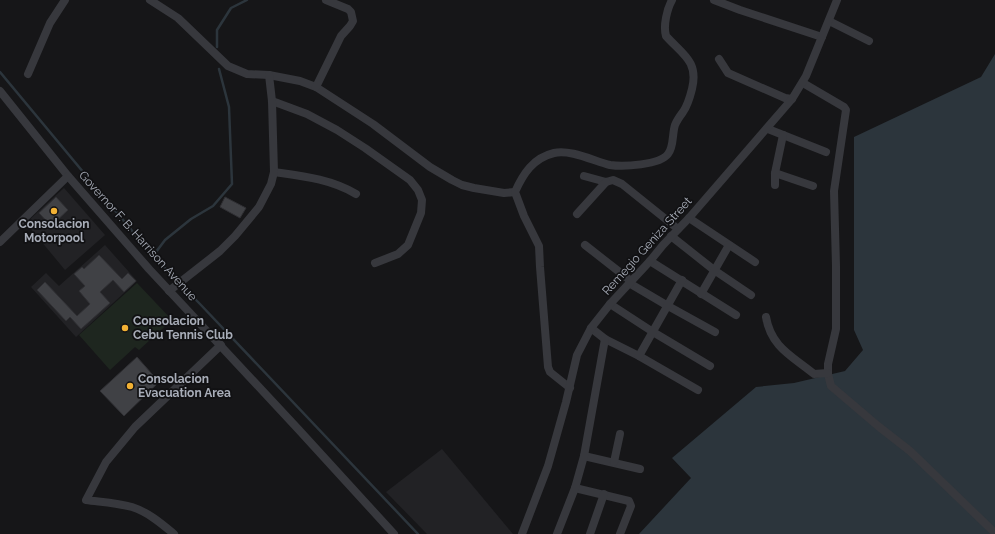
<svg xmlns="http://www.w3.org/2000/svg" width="995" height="534" font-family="Raleway,sans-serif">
	<rect width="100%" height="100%" fill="#161618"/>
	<g fill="#222225">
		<path d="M64 188 105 235 65 270 26 223Z"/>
		<path d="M105 245 137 281 76 337 31 287 46 273 59 286Z"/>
		<path d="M442 449 513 534H427L386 492Z"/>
	</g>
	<path fill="#1e261f" d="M137 283 172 320 139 350 135 347 110 370 79 335Z"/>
	<path fill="#2c353c" d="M995 54V534H639L691 478 672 458 756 387 794 383 845 371 863 350 854 330V137L981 77Z"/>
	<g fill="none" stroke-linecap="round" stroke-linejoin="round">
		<g stroke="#2c353c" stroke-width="2.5">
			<path d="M217 47V30L231 8 247 0"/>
			<path d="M0 72 153 256 200 304 418 534"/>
			<path d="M153 256 165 240 191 219 213 206 232 184 229 107 219 69"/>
		</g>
	</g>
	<g fill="#404145" stroke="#303034">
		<path d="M56 197 68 210 51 226 39 213Z"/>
		<path d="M225 197 246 208 240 218 220 207Z"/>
		<path d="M99 255 122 279 128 273 136 281 124 292 113 280 100 292 110 303 81 329 70 317 66 321 37 290 45 282 77 316 90 304 79 291 85 286 74 274 82 267 84 269Z"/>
		<path d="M137 357 159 382 124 416 100 391Z"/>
	</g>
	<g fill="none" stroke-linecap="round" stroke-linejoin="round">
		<g stroke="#37383d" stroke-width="8">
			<path d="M150 0 178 18 228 66 247 74 269 75 300 81 316 87 373 124 430 167 452 180 462 185 474 188 504 193 515 192"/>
			<path d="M714 0 740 10 822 37"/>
			<path d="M829 21 869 41"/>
			<path d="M719 59 728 73 785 98 792 99"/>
			<path d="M28 74 50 23 65 0"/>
			<path d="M803 83 844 107 846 110 834 191 836 266V329L828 364V374L831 386 878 426 910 451 995 533"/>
			<path d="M316 87 341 36 350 26 353 21 351 12 348 9 326 0"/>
			<path d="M0 91 68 176 149 269 299 430 394 534"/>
			<path d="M272 101 307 114 337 130 365 148 410 180 418 190 422 200 421 213 408 245 398 254 375 263"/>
			<path d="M768 129 826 152"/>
			<path d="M274 172C302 176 331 179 356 194"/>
			<path d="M775 173 813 186"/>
			<path d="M584 176 606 182 613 180 622 184 678 229"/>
			<path d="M775 185V173L783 135"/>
			<path d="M577 214 606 182"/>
			<path d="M689 218 755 262"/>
			<path d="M671 236 714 270 751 295"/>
			<path d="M0 242 68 176"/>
			<path d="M585 245 631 281"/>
			<path d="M650 261 736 315"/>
			<path d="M629 283 668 306 715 332"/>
			<path d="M169 291 220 251 235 236 259 207 271 184 274 172 272 101 269 75"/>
			<path d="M701 294 729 245"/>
			<path d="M610 304 653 332 710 366"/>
			<path d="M766 317C771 347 792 356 814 374L828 373"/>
			<path d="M591 328 605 339 639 356 698 390"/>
			<path d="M639 356 682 280"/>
			<path d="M570 388 550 372 548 367 540 267 539 246 524 216 515 192C523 174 533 158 554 153 570 149 594 161 610 165 623 167 660 165 668 154 674 147 672 134 675 125 677 120 680 116 683 112 688 105 690 97 692 89 699 61 682 54 666 36 663 26 667 9 672 0"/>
			<path d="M584 456 640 469"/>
			<path d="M614 462 620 434"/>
			<path d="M575 488 629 501 631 506 620 534"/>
			<path d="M174 534C162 524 148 512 132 507 118 503 101 502 86 500L106 462 135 427 221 345"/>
			<path d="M522 534 548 466 566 402 577 355 591 328 610 304 650 261 663 245 689 218 792 99 806 76 837 0"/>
			<path d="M557 534 575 488 584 456 605 339"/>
			<path d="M590 534 604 494"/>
		</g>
	</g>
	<g fill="#f2b134" stroke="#111113" stroke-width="1.5">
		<circle cx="54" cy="211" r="4"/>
		<circle cx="125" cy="328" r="4"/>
		<circle cx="130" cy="386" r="4"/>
	</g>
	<g text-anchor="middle" stroke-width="3.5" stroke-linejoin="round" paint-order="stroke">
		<g font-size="12" font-weight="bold" fill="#a8adb8" stroke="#111113" text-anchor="start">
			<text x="54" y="228" text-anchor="middle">Consolacion<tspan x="54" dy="14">Motorpool</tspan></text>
			<text x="133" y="325">Consolacion<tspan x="133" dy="14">Cebu Tennis Club</tspan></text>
			<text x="138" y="383">Consolacion<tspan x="138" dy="14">Evacuation Area</tspan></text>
		</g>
		<g font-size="12" fill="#a8adb8" stroke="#111113">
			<text transform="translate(138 236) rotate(48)" y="4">Governor F. B. Harrison Avenue</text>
			<text transform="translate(647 246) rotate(-48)" y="4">Remegio Geniza Street</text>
		</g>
	</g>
</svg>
